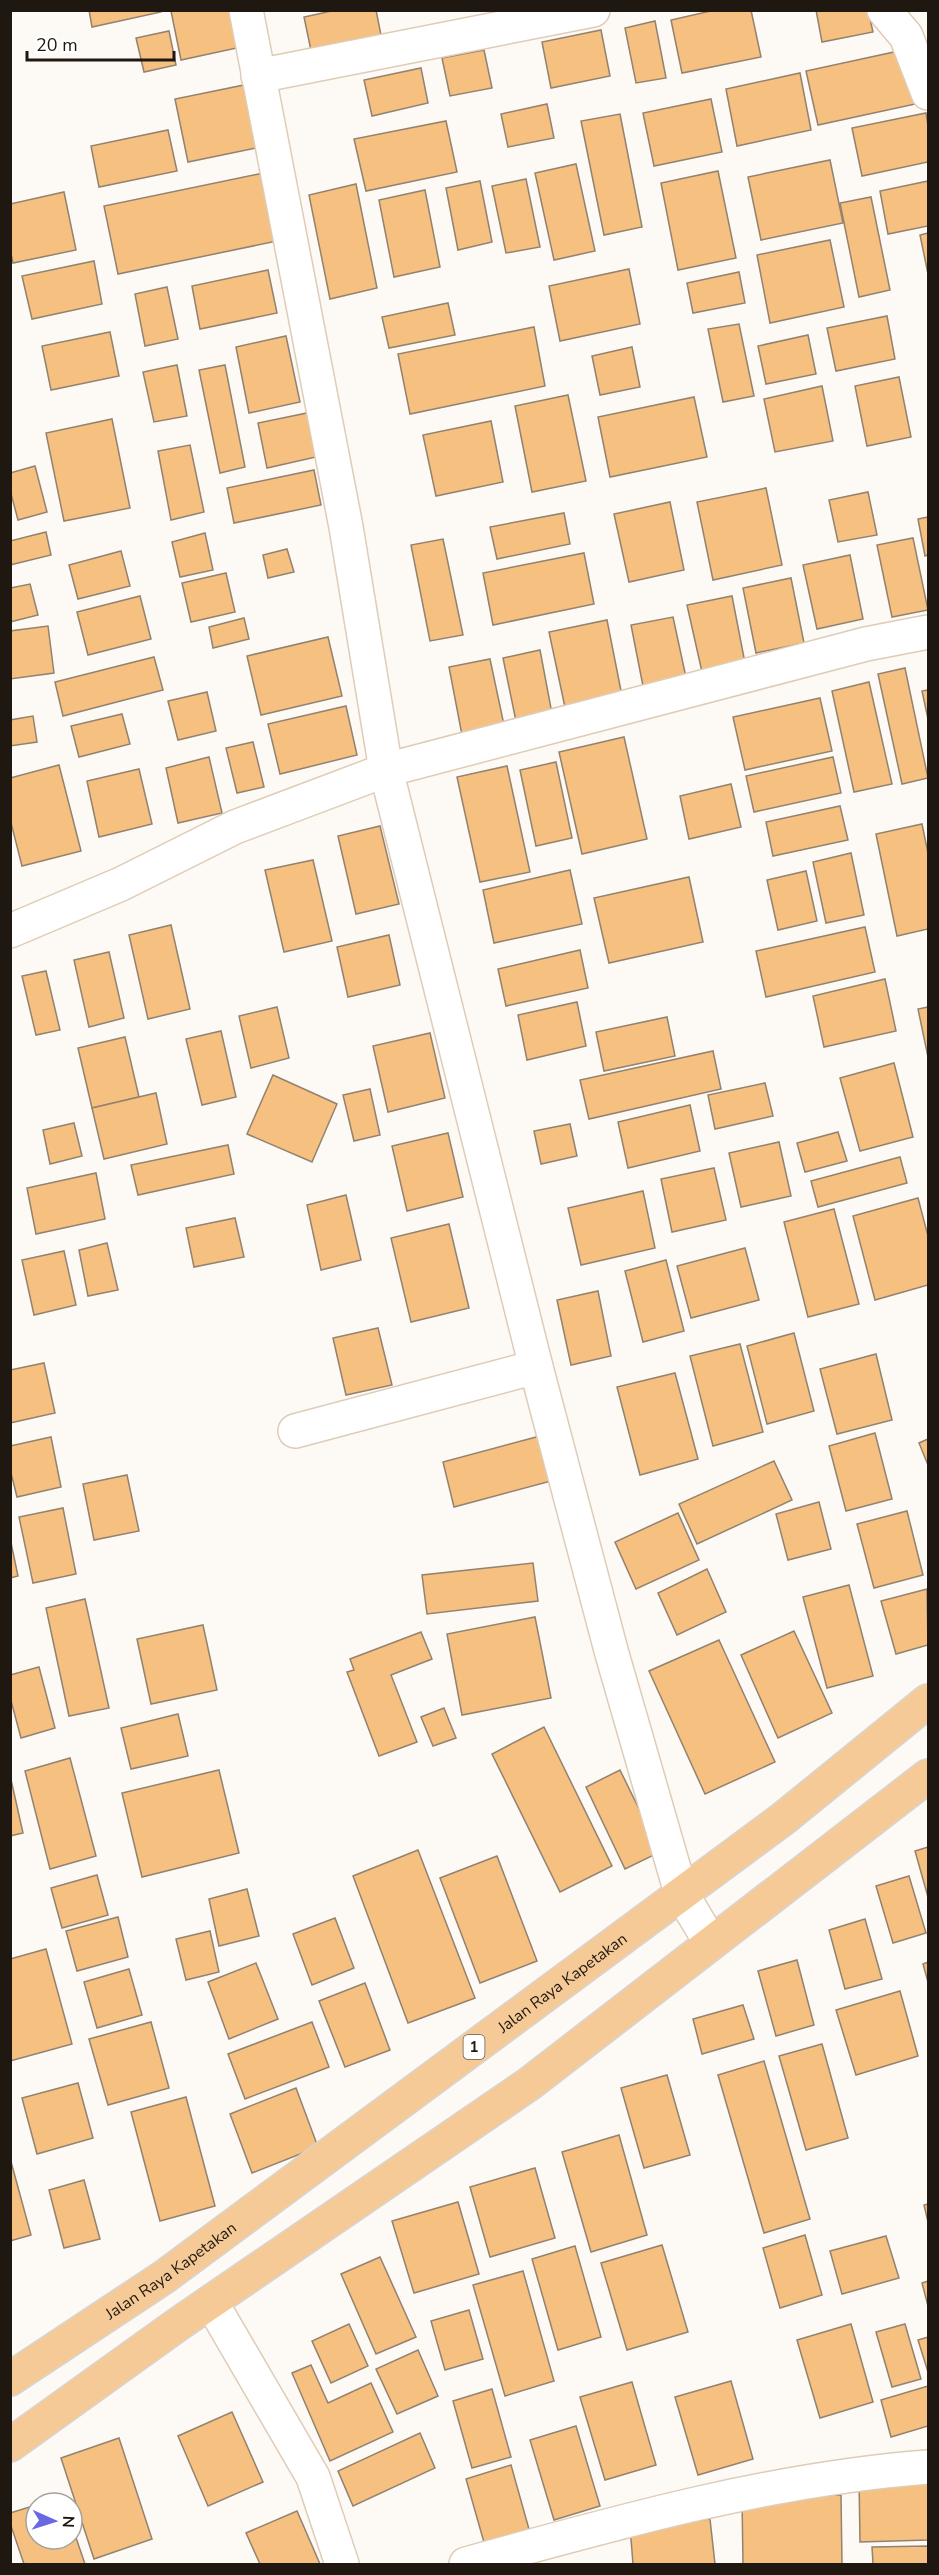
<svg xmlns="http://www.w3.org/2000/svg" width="939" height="2575" font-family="'Nunito Sans',sans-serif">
	<rect width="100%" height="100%" fill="#fdf9f5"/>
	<g fill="#f6c080" stroke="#93826e" stroke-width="1.5">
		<path d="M89 10H161V12L92 27Z"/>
		<path d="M239 10 246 46 181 60 171 11Z"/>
		<path d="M336 10H376L383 45 313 60 304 17Z"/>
		<path d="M715 10H751L761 57 682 73 671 20Z"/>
		<path d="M816 10H868L873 32 822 42Z"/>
		<path d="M655 21 666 78 636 83 625 28Z"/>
		<path d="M601 30 610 76 551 88 542 42Z"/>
		<path d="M169 31 176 65 144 72 136 38Z"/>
		<path d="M908 49 920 103 818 125 806 71Z"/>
		<path d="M484 50 492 88 450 96 442 58Z"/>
		<path d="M421 68 428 103 372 116 364 80Z"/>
		<path d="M800 73 811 130 737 146 726 89Z"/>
		<path d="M249 84 261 147 188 162 175 99Z"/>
		<path d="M711 99 722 152 654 166 643 113Z"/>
		<path d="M547 104 554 138 508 147 501 114Z"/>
		<path d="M926 113 928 126V162L862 176 852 128Z"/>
		<path d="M620 114 642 227 604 235 581 121Z"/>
		<path d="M446 121 457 172 366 191 354 139Z"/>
		<path d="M168 130 177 171 99 187 91 146Z"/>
		<path d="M830 160 843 223 761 240 748 177Z"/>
		<path d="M576 164 595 251 554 260 535 173Z"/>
		<path d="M718 171 736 258 678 270 661 183Z"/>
		<path d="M268 172 282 240 118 274 104 206Z"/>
		<path d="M526 179 540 247 506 253 492 186Z"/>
		<path d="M480 181 492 242 458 250 446 188Z"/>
		<path d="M928 181V226L888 234 880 191Z"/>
		<path d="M356 184 377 288 330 299 309 195Z"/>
		<path d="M425 190 440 267 394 277 379 200Z"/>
		<path d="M64 192 76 250 13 263 10 249V204Z"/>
		<path d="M871 197 890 290 859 297 840 203Z"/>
		<path d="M928 233V274L920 235Z"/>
		<path d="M830 240 844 307 770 323 757 255Z"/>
		<path d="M94 261 102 304 32 319 22 276Z"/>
		<path d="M629 269 640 324 560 341 549 286Z"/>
		<path d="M268 270 277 313 200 329 192 286Z"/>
		<path d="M739 272 745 303 693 313 687 283Z"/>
		<path d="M167 287 178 339 145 346 135 294Z"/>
		<path d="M448 303 455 335 389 348 382 317Z"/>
		<path d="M887 316 895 359 836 371 827 328Z"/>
		<path d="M739 324 754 396 723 402 708 329Z"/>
		<path d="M534 327 545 386 410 414 398 354Z"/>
		<path d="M110 332 119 376 51 390 42 346Z"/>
		<path d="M808 335 816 374 766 384 758 346Z"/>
		<path d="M286 336 300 402 249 413 236 347Z"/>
		<path d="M632 347 640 387 600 395 592 356Z"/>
		<path d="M177 365 187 416 154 422 143 372Z"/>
		<path d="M225 365 245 467 220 473 199 370Z"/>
		<path d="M899 377 911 437 867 446 855 386Z"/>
		<path d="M822 386 833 441 775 452 764 399Z"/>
		<path d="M568 395 586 481 532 492 515 406Z"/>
		<path d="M694 397 707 457 610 477 598 417Z"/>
		<path d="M307 413 316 457 267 468 258 423Z"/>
		<path d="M112 419 130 508 64 521 46 433Z"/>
		<path d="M491 421 503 482 436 496 423 435Z"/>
		<path d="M190 445 204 512 171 520 158 451Z"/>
		<path d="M35 466 47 512 18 520 10 490V473Z"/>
		<path d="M314 470 321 505 234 523 227 488Z"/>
		<path d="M766 488 782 565 713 580 697 502Z"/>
		<path d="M868 492 877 535 838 542 829 500Z"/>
		<path d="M670 502 684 570 629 582 614 514Z"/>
		<path d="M564 513 570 544 497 559 490 527Z"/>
		<path d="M928 517V555L925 556 918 519Z"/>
		<path d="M46 532 51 555 10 565V541Z"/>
		<path d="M205 533 213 570 180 577 172 542Z"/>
		<path d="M913 538 928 610 892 617 877 545Z"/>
		<path d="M443 539 463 635 430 641 411 545Z"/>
		<path d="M287 549 294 572 268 578 263 555Z"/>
		<path d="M121 551 130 586 78 599 69 565Z"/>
		<path d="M584 553 594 604 493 625 483 573Z"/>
		<path d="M850 555 863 619 817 629 803 565Z"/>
		<path d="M226 573 235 612 191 622 182 583Z"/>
		<path d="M791 578 804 643 756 653 743 588Z"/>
		<path d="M30 584 38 615 10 622V588Z"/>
		<path d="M140 596 151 639 88 655 77 612Z"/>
		<path d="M732 596 745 663 702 672 687 605Z"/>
		<path d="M673 617 687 682 644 691 631 625Z"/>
		<path d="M244 618 249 639 213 648 209 627Z"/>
		<path d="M607 620 623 701 566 712 549 632Z"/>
		<path d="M48 626 54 673 10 679V631Z"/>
		<path d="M328 637 342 696 261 715 247 656Z"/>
		<path d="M540 650 553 719 517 726 503 658Z"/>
		<path d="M154 657 163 690 63 716 55 682Z"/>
		<path d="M490 659 504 725 462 735 449 667Z"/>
		<path d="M905 668 928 778 902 784 878 674Z"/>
		<path d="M869 682 892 784 854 792 832 691Z"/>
		<path d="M928 690V719L922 691Z"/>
		<path d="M207 692 216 731 178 740 168 701Z"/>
		<path d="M820 698 832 751 745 770 733 717Z"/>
		<path d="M346 706 357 755 280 774 268 724Z"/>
		<path d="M122 714 130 744 79 757 71 726Z"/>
		<path d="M33 716 37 742 10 746V720Z"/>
		<path d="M624 737 647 839 582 854 559 752Z"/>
		<path d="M253 742 264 787 237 793 226 748Z"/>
		<path d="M209 757 222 813 178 823 166 768Z"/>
		<path d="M833 757 841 793 754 812 746 776Z"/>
		<path d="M556 762 572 838 536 846 520 770Z"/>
		<path d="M59 765 81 851 22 866 10 819V778Z"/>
		<path d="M507 766 530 872 480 882 457 777Z"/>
		<path d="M139 769 152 824 99 837 87 781Z"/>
		<path d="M731 784 741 827 689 839 680 796Z"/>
		<path d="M840 806 848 840 773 856 766 822Z"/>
		<path d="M922 824 928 853V929L897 936 876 834Z"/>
		<path d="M380 826 399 904 356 914 338 836Z"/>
		<path d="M851 853 864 915 826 923 813 862Z"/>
		<path d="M313 860 332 941 284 952 265 870Z"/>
		<path d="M570 870 582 924 494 943 483 890Z"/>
		<path d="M806 871 817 921 778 930 767 880Z"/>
		<path d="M689 877 703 942 609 963 594 898Z"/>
		<path d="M171 925 190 1009 148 1019 129 935Z"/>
		<path d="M865 927 875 972 766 997 756 951Z"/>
		<path d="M389 935 400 985 348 997 337 947Z"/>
		<path d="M580 950 588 988 506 1006 498 969Z"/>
		<path d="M109 952 124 1018 89 1027 74 960Z"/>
		<path d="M46 971 60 1030 36 1035 22 976Z"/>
		<path d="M885 979 896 1031 824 1047 813 996Z"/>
		<path d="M577 1002 586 1046 527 1060 518 1015Z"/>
		<path d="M277 1007 289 1058 251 1068 239 1016Z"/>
		<path d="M928 1007V1057L918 1009Z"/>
		<path d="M667 1017 675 1056 604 1071 596 1032Z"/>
		<path d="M221 1031 236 1097 202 1105 186 1039Z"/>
		<path d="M430 1033 445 1098 388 1112 373 1046Z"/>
		<path d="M125 1037 139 1097 92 1108 78 1048Z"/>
		<path d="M713 1051 721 1089 589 1119 580 1080Z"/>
		<path d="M894 1063 913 1137 860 1151 840 1078Z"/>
		<path d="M273 1075 337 1104 312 1162 247 1134Z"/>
		<path d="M765 1083 773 1116 715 1129 708 1095Z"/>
		<path d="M370 1089 380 1135 354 1141 343 1095Z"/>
		<path d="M156 1093 167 1144 104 1159 92 1108Z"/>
		<path d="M690 1105 700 1151 628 1168 618 1122Z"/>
		<path d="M74 1123 82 1156 50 1164 43 1130Z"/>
		<path d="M570 1124 577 1156 541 1164 534 1131Z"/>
		<path d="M838 1132 847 1161 805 1172 797 1143Z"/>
		<path d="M448 1133 463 1197 407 1211 392 1146Z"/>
		<path d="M779 1142 791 1196 741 1207 729 1153Z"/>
		<path d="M228 1145 234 1174 138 1195 131 1165Z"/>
		<path d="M900 1157 907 1183 818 1207 811 1181Z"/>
		<path d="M714 1168 726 1220 672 1232 661 1179Z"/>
		<path d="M96 1173 105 1219 36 1234 27 1188Z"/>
		<path d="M643 1191 655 1248 581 1265 568 1208Z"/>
		<path d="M346 1195 361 1260 321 1270 307 1205Z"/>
		<path d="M918 1198 928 1236V1285L875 1300 853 1216Z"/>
		<path d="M834 1209 859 1304 808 1317 784 1222Z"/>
		<path d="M235 1218 244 1257 194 1267 186 1228Z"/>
		<path d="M449 1224 469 1308 411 1322 391 1238Z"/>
		<path d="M107 1243 118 1290 88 1296 79 1250Z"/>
		<path d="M745 1248 759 1300 691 1318 677 1266Z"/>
		<path d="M64 1251 76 1305 34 1315 22 1260Z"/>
		<path d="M666 1260 684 1331 643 1342 625 1271Z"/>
		<path d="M598 1291 611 1356 571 1365 557 1300Z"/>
		<path d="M378 1328 392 1385 346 1395 333 1338Z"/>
		<path d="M794 1333 814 1411 767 1424 747 1346Z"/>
		<path d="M740 1344 763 1432 713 1446 690 1356Z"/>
		<path d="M876 1354 892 1420 837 1434 820 1369Z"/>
		<path d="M44 1363 55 1413 10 1423V1370Z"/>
		<path d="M675 1373 698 1459 640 1475 617 1387Z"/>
		<path d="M875 1433 892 1499 846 1511 829 1446Z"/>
		<path d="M540 1436 551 1481 454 1507 443 1462Z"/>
		<path d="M51 1437 61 1487 17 1497 10 1469V1446Z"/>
		<path d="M928 1439V1465L919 1443Z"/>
		<path d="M774 1461 792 1500 697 1544 679 1504Z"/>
		<path d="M127 1475 139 1531 94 1540 83 1484Z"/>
		<path d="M819 1502 831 1549 788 1560 776 1514Z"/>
		<path d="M63 1508 76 1574 33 1583 19 1517Z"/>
		<path d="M907 1511 923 1575 874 1588 857 1524Z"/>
		<path d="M678 1513 699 1560 636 1589 615 1542Z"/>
		<path d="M10 1538 18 1576 10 1578Z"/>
		<path d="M533 1563 538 1601 427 1614 422 1575Z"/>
		<path d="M707 1569 726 1612 677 1635 658 1593Z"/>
		<path d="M849 1585 873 1676 827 1688 803 1597Z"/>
		<path d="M927 1589 928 1645 896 1654 881 1601Z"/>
		<path d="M85 1599 109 1708 69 1716 46 1608Z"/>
		<path d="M535 1617 551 1698 462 1715 447 1634Z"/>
		<path d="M203 1625 217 1690 151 1704 137 1639Z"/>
		<path d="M794 1631 832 1713 778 1738 741 1655Z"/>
		<path d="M421 1632 432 1659 391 1675 417 1742 379 1756 347 1672 354 1670 350 1659Z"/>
		<path d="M719 1640 775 1762 705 1794 649 1671Z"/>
		<path d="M39 1667 55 1728 21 1738 10 1697V1675Z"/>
		<path d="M444 1708 456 1738 433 1746 421 1717Z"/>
		<path d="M178 1714 188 1756 131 1769 121 1728Z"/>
		<path d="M544 1727 612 1866 560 1892 492 1754Z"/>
		<path d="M70 1758 96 1856 50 1869 25 1771Z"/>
		<path d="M219 1770 239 1853 142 1877 122 1793Z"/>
		<path d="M620 1770 660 1852 625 1869 586 1787Z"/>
		<path d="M10 1775 23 1833 10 1836Z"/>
		<path d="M928 1847V1897L915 1851Z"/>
		<path d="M418 1850 475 1998 408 2023 353 1876Z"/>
		<path d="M497 1856 537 1961 480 1983 440 1878Z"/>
		<path d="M97 1875 108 1915 62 1928 51 1888Z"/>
		<path d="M909 1876 926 1933 893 1943 876 1886Z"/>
		<path d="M247 1889 259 1936 219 1946 209 1899Z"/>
		<path d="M118 1917 128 1957 77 1971 66 1931Z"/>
		<path d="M335 1918 354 1968 312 1985 293 1934Z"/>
		<path d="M865 1919 882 1979 845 1989 829 1930Z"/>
		<path d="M210 1931 219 1972 186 1980 176 1939Z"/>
		<path d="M46 1949 72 2044 10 2061V1959Z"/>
		<path d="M797 1960 814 2025 776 2036 758 1971Z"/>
		<path d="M928 1962V1982L923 1964Z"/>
		<path d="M256 1963 278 2019 229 2039 208 1982Z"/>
		<path d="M129 1969 142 2015 97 2028 84 1982Z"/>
		<path d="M365 1983 390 2050 345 2067 319 2001Z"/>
		<path d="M900 1991 918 2056 856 2075 836 2010Z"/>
		<path d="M743 2005 754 2039 702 2054 693 2019Z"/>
		<path d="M151 2022 169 2088 108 2105 89 2039Z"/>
		<path d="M312 2022 329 2067 245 2099 228 2054Z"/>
		<path d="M822 2044 848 2138 806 2150 779 2056Z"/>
		<path d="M764 2061 810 2219 764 2233 718 2075Z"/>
		<path d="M667 2075 690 2155 644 2168 621 2088Z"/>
		<path d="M78 2083 93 2138 37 2154 22 2098Z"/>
		<path d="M296 2088 318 2147 252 2173 230 2114Z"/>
		<path d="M186 2097 215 2206 160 2221 131 2112Z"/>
		<path d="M619 2135 647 2235 591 2252 562 2152Z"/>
		<path d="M10 2158 31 2235 10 2241Z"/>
		<path d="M535 2168 555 2238 490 2257 470 2187Z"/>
		<path d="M84 2180 100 2239 64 2248 49 2190Z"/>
		<path d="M458 2202 479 2274 414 2293 392 2221Z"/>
		<path d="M928 2204V2222L924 2205Z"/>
		<path d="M805 2235 822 2295 780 2308 763 2248Z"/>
		<path d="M886 2236 899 2278 842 2294 830 2251Z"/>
		<path d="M662 2245 688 2332 627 2350 601 2263Z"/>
		<path d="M575 2246 601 2337 558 2350 532 2259Z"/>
		<path d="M380 2257 416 2337 376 2354 341 2274Z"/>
		<path d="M523 2271 554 2381 505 2396 473 2285Z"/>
		<path d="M928 2281V2306L922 2283Z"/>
		<path d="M469 2310 483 2359 445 2370 431 2321Z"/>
		<path d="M349 2324 368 2366 331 2383 312 2341Z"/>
		<path d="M851 2324 873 2402 820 2418 797 2340Z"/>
		<path d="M905 2324 921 2379 892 2387 876 2332Z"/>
		<path d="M928 2337V2372L918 2340Z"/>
		<path d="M418 2350 438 2396 397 2414 376 2369Z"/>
		<path d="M311 2365 328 2403 371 2383 393 2432 330 2461 292 2373Z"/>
		<path d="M731 2381 753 2459 698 2475 675 2397Z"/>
		<path d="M632 2382 656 2465 605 2480 580 2397Z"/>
		<path d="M928 2386V2426L891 2437 881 2400Z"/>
		<path d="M492 2389 511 2457 472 2468 453 2401Z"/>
		<path d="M232 2412 263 2482 208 2506 178 2436Z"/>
		<path d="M576 2426 600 2506 554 2520 530 2440Z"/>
		<path d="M420 2433 435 2468 353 2506 338 2471Z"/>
		<path d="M119 2438 152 2539 94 2559 61 2458Z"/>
		<path d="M511 2465 532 2540 487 2553 466 2479Z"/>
		<path d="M928 2476V2540L860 2542 859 2478Z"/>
		<path d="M841 2495 842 2564H743L742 2498Z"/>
		<path d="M62 2496 64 2503H41Z"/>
		<path d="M36 2505V2539H72V2526L85 2564H24L10 2523V2513Z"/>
		<path d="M297 2511 320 2564H260L246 2533Z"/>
		<path d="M710 2519 715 2564H633L630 2527Z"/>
		<path d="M928 2546V2564H873L872 2547Z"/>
	</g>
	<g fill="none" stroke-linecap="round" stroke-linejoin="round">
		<g stroke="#dfccb7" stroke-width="36">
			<g id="minor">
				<path d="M246 10 346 527 386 770 536 1367 612 1654 681 1893 711 1943"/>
				<path d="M884 10 906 36 928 93"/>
				<path d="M258 76 593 10"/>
				<path d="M10 931 121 884 235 827 386 770 866 644 928 632"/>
				<path d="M295 1431 536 1367"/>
				<path d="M211 2302 313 2477 342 2564"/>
				<path d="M466 2564C618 2522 770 2479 928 2467"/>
			</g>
		</g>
		<g stroke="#d7d5d4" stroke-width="36">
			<g id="trunk">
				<path id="s1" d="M10 2379 164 2277 784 1818 928 1701"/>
				<path d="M10 2445 177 2325 529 2084 928 1776"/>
			</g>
		</g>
		<use href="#minor" stroke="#fff" stroke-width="33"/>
		<use href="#trunk" stroke="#f6ca97" stroke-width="33"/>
	</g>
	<g text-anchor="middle" stroke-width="4.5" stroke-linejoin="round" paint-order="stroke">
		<rect fill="#fff" stroke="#625d58" stroke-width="1.5" x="463.5" y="2035" width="21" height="24" rx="4.5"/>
		<g font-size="15" font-weight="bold" fill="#1f1810">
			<text x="474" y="2052">1</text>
		</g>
		<g font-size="16" fill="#1f1810" stroke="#fff">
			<text dy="6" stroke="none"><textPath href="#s1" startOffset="680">Jalan Raya Kapetakan</textPath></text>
			<text dy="6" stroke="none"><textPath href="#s1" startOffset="194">Jalan Raya Kapetakan</textPath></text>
		</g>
	</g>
	<rect width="939" height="2575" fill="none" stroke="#1f1810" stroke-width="24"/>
	<g transform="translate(54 2521) rotate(93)"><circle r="28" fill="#ffffff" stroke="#a5a39f" stroke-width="1.5"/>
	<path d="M0-4.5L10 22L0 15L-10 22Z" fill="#6a69e2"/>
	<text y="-9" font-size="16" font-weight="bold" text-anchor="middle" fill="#1f1810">N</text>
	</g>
	<path d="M27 51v9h147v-9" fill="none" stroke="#1f1810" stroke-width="3"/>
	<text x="36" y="51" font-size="18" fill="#1f1810" stroke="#ffffff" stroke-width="4.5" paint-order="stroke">20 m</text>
</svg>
